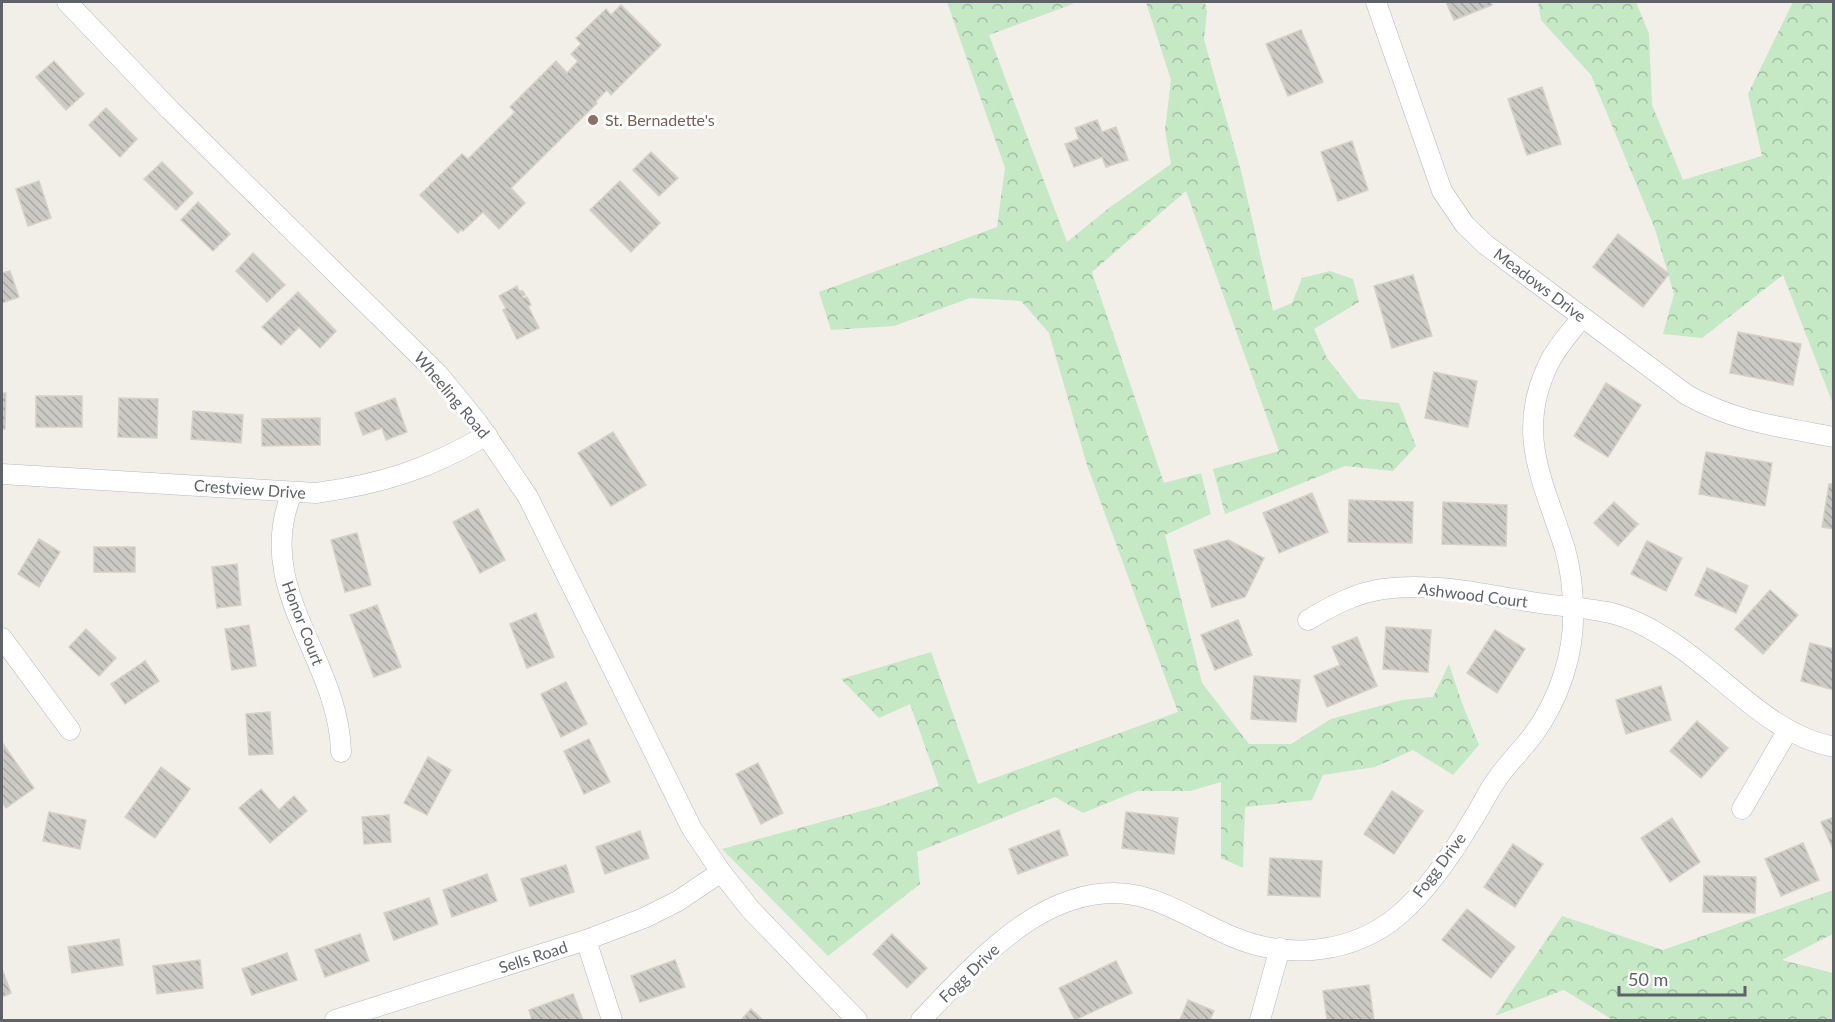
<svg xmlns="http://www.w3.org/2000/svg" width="1835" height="1022" font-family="Lato,sans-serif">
	<defs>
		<pattern id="forest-crowns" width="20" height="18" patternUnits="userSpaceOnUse" patternTransform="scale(1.5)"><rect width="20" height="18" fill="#c5e8c5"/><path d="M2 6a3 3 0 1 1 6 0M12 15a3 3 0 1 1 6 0" fill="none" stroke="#a3c0a4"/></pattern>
		<pattern id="building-back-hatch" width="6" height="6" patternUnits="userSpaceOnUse" patternTransform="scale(1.5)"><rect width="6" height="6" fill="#cccac5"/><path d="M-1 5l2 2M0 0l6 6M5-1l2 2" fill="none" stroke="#a9a8a4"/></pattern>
	</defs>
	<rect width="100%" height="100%" fill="#f1efe8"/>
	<g fill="url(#forest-crowns)">
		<path d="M947 2H1072L1073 4 989 35 1067 242 1109 208 1171 164 1165 130 1171 80 1146 2H1205L1207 12 1204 39 1242 175 1273 311 1292 303 1302 278 1330 271 1353 279 1359 302 1314 329 1327 358 1359 399 1399 403 1416 446 1393 471 1345 466 1225 514 1213 469 1279 451 1186 191 1092 272 1164 483 1201 473 1211 514 1165 535 1202 683 1249 744H1291L1331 719 1402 700 1433 697 1449 664 1462 703 1479 745 1453 775 1413 750 1375 767 1323 775 1312 800 1245 807 1243 868 1221 858V782L1190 791H1137L1083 813 1055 797 917 852 920 884 828 956 722 849 880 806 939 786 910 704 879 718 841 679 931 652 978 784 1178 712 1087 465 1049 333 1021 301 970 298 894 326 831 330 819 292 997 227 1005 168Z"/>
		<path d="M1538 2H1636L1649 34 1652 105 1683 180 1762 156 1748 94 1793 2H1833V404L1783 275 1702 338 1663 334 1674 294 1655 229 1591 75 1541 20Z"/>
		<path d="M1833 890V934L1782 960 1833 973V1020H1613L1564 990 1495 1016 1562 916 1663 950Z"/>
	</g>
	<g fill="url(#building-back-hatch)" stroke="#d6d1c6" stroke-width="1.5">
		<path d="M1446 2H1491L1492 5 1454 20Z"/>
		<path d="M621 5 661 45 611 95 607 90 596 101 597 103 511 188 525 203 499 229 483 212 463 231 461 229 458 233 420 195 462 154 468 159 515 112 510 107 556 61 567 73 578 61 571 54 581 44 576 38 606 9 611 15Z"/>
		<path d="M1301 30 1323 82 1288 96 1266 44Z"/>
		<path d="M54 61 84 94 66 110 36 77Z"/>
		<path d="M1542 87 1561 144 1527 155 1508 99Z"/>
		<path d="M106 108 137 139 120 157 89 125Z"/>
		<path d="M1097 120 1102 132 1116 127 1128 160 1106 167 1102 157 1074 167 1065 144 1079 139 1075 128Z"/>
		<path d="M1352 141 1368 190 1338 201 1321 152Z"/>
		<path d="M651 152 678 178 659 196 633 170Z"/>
		<path d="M162 162 193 193 176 210 144 179Z"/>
		<path d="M39 181 51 218 28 226 16 189Z"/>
		<path d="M620 181 660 223 631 252 590 210Z"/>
		<path d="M198 202 230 234 213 251 181 220Z"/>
		<path d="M1618 234 1669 274 1643 307 1593 267Z"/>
		<path d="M253 253 285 285 267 302 236 271Z"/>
		<path d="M10 271 19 297 2 303V273Z"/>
		<path d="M1413 275 1432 336 1392 348 1374 286Z"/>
		<path d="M517 286 519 291H523L525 295 522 296 524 298 527 297 531 305 528 306 539 328 517 339 503 310 506 308 499 296Z"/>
		<path d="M298 292 336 331 320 348 299 327 281 345 262 327Z"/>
		<path d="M1738 332 1801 344 1793 385 1730 373Z"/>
		<path d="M1434 372 1477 381 1468 427 1425 418Z"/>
		<path d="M1606 383 1641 405 1608 457 1574 436Z"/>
		<path d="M2 393H6L5 429H2Z"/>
		<rect x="36" y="396" width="46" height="31"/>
		<path d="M119 398 158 399 157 438 118 437Z"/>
		<path d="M395 398 407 432 386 440 382 428 363 435 355 413Z"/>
		<path d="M193 411 243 415 241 443 191 439Z"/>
		<path d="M320 418V445L262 446V419Z"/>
		<path d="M613 432 646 485 611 506 578 453Z"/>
		<path d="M1706 452 1772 463 1765 506 1699 494Z"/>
		<path d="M1829 484H1834V529L1822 527Z"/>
		<path d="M1312 493 1328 532 1279 553 1263 513Z"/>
		<path d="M1349 500 1413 502 1412 543 1348 542Z"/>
		<path d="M1443 502 1507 505 1506 546 1442 544Z"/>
		<path d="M1614 502 1638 524 1618 546 1594 523Z"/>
		<path d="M478 509 505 560 480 573 453 522Z"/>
		<path d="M357 533 371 585 345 592 331 540Z"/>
		<path d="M39 539 60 552 39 587 18 574Z"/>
		<path d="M1228 540 1264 558 1245 597 1212 607 1194 550Z"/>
		<path d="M1647 541 1682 558 1666 591 1631 574Z"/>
		<rect x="94" y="547" width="41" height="25"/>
		<path d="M237 564 241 605 217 608 212 567Z"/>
		<path d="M1707 568 1748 586 1736 613 1695 595Z"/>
		<path d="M1770 590 1798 615 1763 654 1735 629Z"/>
		<path d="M377 605 401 667 374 677 350 615Z"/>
		<path d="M536 613 554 657 527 668 510 624Z"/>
		<path d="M1238 620 1252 655 1215 670 1201 635Z"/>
		<path d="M249 625 256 666 232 670 225 629Z"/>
		<path d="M1386 627 1431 630 1428 672 1383 669Z"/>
		<path d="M86 629 116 658 99 676 69 647Z"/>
		<path d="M1495 630 1525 649 1497 693 1467 673Z"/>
		<path d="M1357 637 1377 686 1327 707 1314 676 1340 665 1332 647Z"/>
		<path d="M1810 643 1834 649V690L1801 681Z"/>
		<path d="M145 661 159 681 125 704 111 684Z"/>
		<path d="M1254 676 1300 680 1296 722 1251 719Z"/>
		<path d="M566 682 587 724 561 737 541 694Z"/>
		<path d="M1661 686 1671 720 1626 734 1616 700Z"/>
		<path d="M270 712 273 754 249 755 246 714Z"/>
		<path d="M1697 721 1728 748 1701 778 1670 751Z"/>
		<path d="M589 739 610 782 584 794 564 751Z"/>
		<path d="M3 744 34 788 6 808 2 802Z"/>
		<path d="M428 757 451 770 427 815 404 803Z"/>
		<path d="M758 763 783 813 761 824 736 774Z"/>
		<path d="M161 767 190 789 155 838 125 817Z"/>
		<path d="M261 789 279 810 294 796 307 811 270 843 239 808Z"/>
		<path d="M1392 791 1423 811 1394 854 1364 834Z"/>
		<path d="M49 812 86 820 80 849 43 841Z"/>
		<path d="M1126 812 1178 818 1174 854 1122 848Z"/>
		<path d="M389 815 391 842 364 844 362 817Z"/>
		<path d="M1834 817V852L1821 822Z"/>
		<path d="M1672 818 1700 862 1670 882 1641 838Z"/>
		<path d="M1059 830 1068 855 1018 874 1009 849Z"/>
		<path d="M640 831 649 858 605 874 596 847Z"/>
		<path d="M1803 843 1819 880 1781 896 1765 859Z"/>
		<path d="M1513 844 1543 864 1515 907 1484 887Z"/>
		<path d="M1270 858 1322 861 1320 897 1268 895Z"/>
		<path d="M566 865 574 892 530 906 521 879Z"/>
		<path d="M487 874 497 901 452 917 443 890Z"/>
		<path d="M1704 876 1756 877 1755 913 1703 912Z"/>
		<path d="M429 898 438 924 394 940 384 913Z"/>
		<path d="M1467 909 1515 947 1491 978 1442 940Z"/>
		<path d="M360 934 369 961 325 977 315 950Z"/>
		<path d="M892 934 927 968 907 988 873 954Z"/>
		<path d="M119 939 123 965 72 973 68 947Z"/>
		<path d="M287 953 297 980 252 995 242 969Z"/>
		<path d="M200 960 203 988 157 994 153 966Z"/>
		<path d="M675 960 685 987 640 1002 631 976Z"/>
		<path d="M1116 961 1132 993 1075 1020 1059 988Z"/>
		<path d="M2 969 11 993 2 997Z"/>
		<path d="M1369 985 1374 1020H1327L1323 991Z"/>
		<path d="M573 994 583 1020H532L529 1010Z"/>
		<path d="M1188 1000 1214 1011 1210 1020H1180Z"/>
		<path d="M751 1009 763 1020H741Z"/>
	</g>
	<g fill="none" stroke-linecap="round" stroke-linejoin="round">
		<g stroke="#b5b8bc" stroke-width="21">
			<g id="minor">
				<path d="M67 2 170 110 439 375 478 423 528 497 692 829 721 872 751 910 857 1020"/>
				<path d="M1376 2 1442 191 1465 225 1486 245 1687 395C1735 422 1781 427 1834 437"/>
				<path d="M2 474 316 493C382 484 429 469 487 435"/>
				<path d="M292 493C252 589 339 658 341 752"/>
				<path d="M1308 620C1331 606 1355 593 1383 589 1433 582 1483 594 1532 602 1555 606 1578 607 1600 611 1624 614 1647 626 1667 639 1723 673 1767 734 1834 747"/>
				<path d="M2 638 70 730"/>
				<path d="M1742 809 1788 730"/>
				<path d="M586 940 612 1020"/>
				<path d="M335 1020 586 940 644 918 678 901 721 872"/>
				<path d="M921 1020C962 977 1014 918 1072 900 1138 878 1175 912 1233 937 1288 960 1353 954 1399 915 1429 889 1453 853 1473 819 1481 807 1487 793 1495 782 1506 765 1521 751 1533 735 1559 700 1575 652 1573 609 1573 590 1570 567 1565 549 1543 480 1514 432 1550 361 1558 345 1572 331 1582 317"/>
				<path d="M1260 1020 1280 948"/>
			</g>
		</g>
		<use href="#minor" stroke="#fff" stroke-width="20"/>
	</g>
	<circle fill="#8d6e63" stroke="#fff" stroke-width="2" cx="593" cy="120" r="6"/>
	<g text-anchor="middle" stroke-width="6" stroke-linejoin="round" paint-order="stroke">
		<g font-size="16" fill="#785e54" stroke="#fff" text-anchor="start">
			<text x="605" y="126">St. Bernadette's</text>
		</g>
		<g font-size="16" fill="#5f6368" stroke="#fff">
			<text transform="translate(1540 285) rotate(37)" y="6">Meadows Drive</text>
			<text transform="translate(452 395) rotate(50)" y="6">Wheeling Road</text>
			<text transform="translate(250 489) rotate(4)" y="6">Crestview Drive</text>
			<text transform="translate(1473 595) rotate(7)" y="6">Ashwood Court</text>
			<text transform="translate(303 623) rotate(69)" y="6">Honor Court</text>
			<text transform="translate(1439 865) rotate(-53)" y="6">Fogg Drive</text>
			<text transform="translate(533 957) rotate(-18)" y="6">Sells Road</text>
			<text transform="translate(969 973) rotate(-44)" y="6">Fogg Drive</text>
		</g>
	</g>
	<rect width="1835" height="1022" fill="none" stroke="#5f6368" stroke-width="6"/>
	<path d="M1619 986v9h126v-9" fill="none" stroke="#5f6368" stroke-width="3"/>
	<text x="1628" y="986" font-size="18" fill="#5f6368" stroke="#ffffff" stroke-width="4.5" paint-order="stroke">50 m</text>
</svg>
